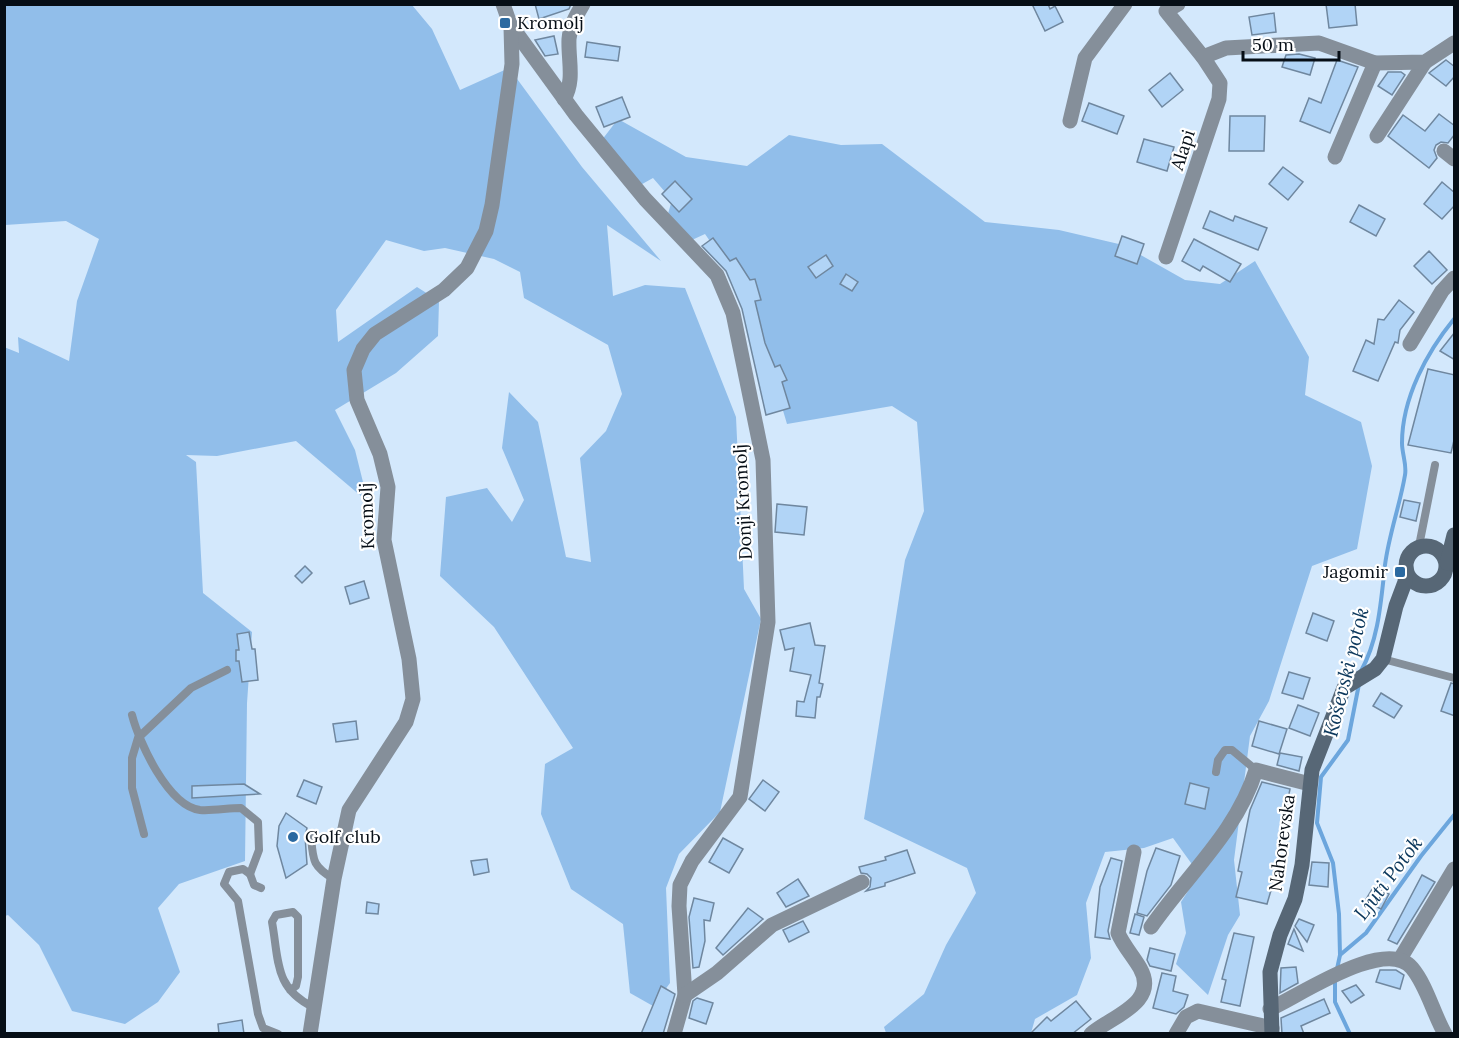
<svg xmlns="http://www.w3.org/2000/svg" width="1459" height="1038" font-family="Lora,serif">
	<rect width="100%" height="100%" fill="#d3e8fc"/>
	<g fill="#91beea">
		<path d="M5 5H412L432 29 460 90 509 68 582 167 661 261 607 225 613 296 645 285 685 288 736 417 744 589 761 619 720 812 679 854 666 888 670 983 653 1006 630 993 623 924 571 889 541 814 545 764 573 748 494 627 440 576 446 497 487 488 512 522 524 500 502 448 509 392 538 422 566 557 591 562 580 458 606 431 622 394 608 345 524 298 520 272 494 259 445 248 424 251 386 240 336 310 338 342 417 287 439 301 438 336 396 373 335 410 355 450 368 502 296 441 217 456 186 455 196 462 203 593 252 632 247 703 245 861 179 884 158 908 180 972 158 1002 125 1024 72 1011 39 945 8 915 5 916 4 347 19 353 18 337 69 361 77 301 99 239 66 221 5 225Z"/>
		<path d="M618 119 686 157 747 166 789 135 841 145 882 144 985 222 1059 230 1123 245 1185 280 1220 284 1255 261 1309 357 1305 395 1361 422 1372 466 1357 549 1312 566 1269 701 1250 736 1234 860 1240 915 1228 935 1208 995 1176 964 1186 933 1181 902 1199 874 1173 838 1144 848 1105 852 1086 903 1091 958 1077 995 1035 1019 1031 1033H886L884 1027 924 994 946 945 976 893 967 868 864 819 905 560 924 511 917 422 892 406 787 424 750 299 705 234 681 245 665 224 672 200 653 178 635 188 598 145Z"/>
	</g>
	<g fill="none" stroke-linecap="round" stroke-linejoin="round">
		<g stroke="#6ca6dd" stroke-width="4">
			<path d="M1361 671C1379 639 1381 600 1385 565 1389 534 1400 505 1405 475 1407 465 1402 454 1402 443 1402 398 1427 352 1454 319"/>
			<path d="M1340 955 1366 933 1421 856 1454 815"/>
			<path d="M1337 969 1340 955 1339 914 1333 863 1317 823 1321 777 1348 740 1359 684"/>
			<path d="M1335 979V1002L1350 1034"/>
		</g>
	</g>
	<g fill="#b1d4f6" stroke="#6f879f" stroke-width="1.5">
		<path d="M535 4H571L569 9 539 19Z"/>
		<path d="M1032 4H1048L1050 9 1055 6 1063 22 1045 31Z"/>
		<path d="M1326 4H1355L1357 25 1329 28Z"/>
		<path d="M1274 13 1276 32 1252 35 1249 17Z"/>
		<path d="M554 36 558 54 545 56 535 40Z"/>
		<path d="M587 42 620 47 618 61 585 57Z"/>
		<path d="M1299 54 1315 58 1310 75 1282 67 1286 55Z"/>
		<path d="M1337 60 1358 67 1330 133 1300 121 1309 98 1321 103Z"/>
		<path d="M1446 60 1455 67V76L1446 86 1429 73Z"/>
		<path d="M1388 72H1401L1405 75 1392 95 1378 86Z"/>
		<path d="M1170 73 1183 90 1162 107 1149 90Z"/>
		<path d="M622 97 630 117 604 127 596 107Z"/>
		<path d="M1089 103 1124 116 1117 134 1082 121Z"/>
		<path d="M1439 114 1455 126V134L1448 143 1441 142 1436 145 1434 150 1437 158 1429 168 1388 136 1403 115 1425 131Z"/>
		<path d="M1230 116H1265L1264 151H1229Z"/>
		<path d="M1144 139 1174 147 1167 171 1137 162Z"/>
		<path d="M1283 167 1303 182 1288 200 1269 184Z"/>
		<path d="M675 181 692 199 679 212 662 194Z"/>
		<path d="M1442 182 1455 193V205L1442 219 1424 204Z"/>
		<path d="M1359 205 1385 219 1376 236 1350 222Z"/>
		<path d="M1210 211 1233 221 1235 216 1267 228 1258 250 1203 228Z"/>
		<path d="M1122 236 1144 244 1137 264 1115 256Z"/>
		<path d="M713 238 730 261 736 258 750 280 755 279 761 300 755 301 765 343 775 367 780 365 787 380 782 382 790 408 766 415 742 309 726 271 702 246Z"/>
		<path d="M1194 239 1241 264 1230 282 1203 266 1200 271 1182 261Z"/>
		<path d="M1429 251 1447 270 1432 284 1414 266Z"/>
		<path d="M826 255 833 266 816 278 808 267Z"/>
		<path d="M846 274 858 282 852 291 840 284Z"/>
		<path d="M1399 300 1414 312 1400 330 1398 343 1395 342 1378 381 1353 371 1366 340 1374 344 1378 319 1384 320Z"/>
		<path d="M1455 332V360L1440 351Z"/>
		<path d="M1428 369 1455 375V436L1451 453 1408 445Z"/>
		<path d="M1404 500 1420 503 1416 521 1400 517Z"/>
		<path d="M777 504 807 507 804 535 775 532Z"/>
		<path d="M305 566 312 573 302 583 295 576Z"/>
		<path d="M364 581 369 598 350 604 345 587Z"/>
		<path d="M1313 613 1334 621 1327 641 1306 633Z"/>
		<path d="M810 623 815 645 825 646 819 683 823 684 820 697H817L815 718 796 716 797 701 804 702 811 675 790 671 794 648 785 650 780 630Z"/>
		<path d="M249 632 252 649H255L258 680 242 682 239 661H236V650H239L237 634Z"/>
		<path d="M1289 672 1310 678 1303 699 1282 693Z"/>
		<path d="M1451 683 1455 684V716L1441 711Z"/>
		<path d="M1381 693 1402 706 1394 718 1373 706Z"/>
		<path d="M1298 705 1319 713 1310 736 1289 728Z"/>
		<path d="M356 721 358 739 336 742 333 724Z"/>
		<path d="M1259 721 1287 729 1279 754 1252 746Z"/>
		<path d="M1280 753 1302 757 1299 771 1277 765Z"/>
		<path d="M304 780 322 787 316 804 297 796Z"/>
		<path d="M763 780 779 792 765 811 749 799Z"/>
		<path d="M1262 782 1290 789 1277 855 1281 856 1267 904 1236 897 1242 872 1238 871 1250 810Z"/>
		<path d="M1190 783 1209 788 1205 809 1185 804Z"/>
		<path d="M244 784 260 794 192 798V786Z"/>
		<path d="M286 813 307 828 305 836 307 864 286 878 277 846 279 826Z"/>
		<path d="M723 838 743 849 729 873 709 862Z"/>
		<path d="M1156 848 1180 856 1171 885 1147 916 1137 913 1147 871Z"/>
		<path d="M907 850 915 873 885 883V886L866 891 870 887 871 878 867 874 861 873 859 867 886 860 885 857Z"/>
		<path d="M1111 858 1122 861 1108 931 1110 939 1095 937 1100 887Z"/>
		<path d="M487 859 489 872 474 875 471 861Z"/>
		<path d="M1312 862 1329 863 1328 887 1309 885Z"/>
		<path d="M1422 875 1435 882 1397 944 1388 940Z"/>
		<path d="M798 879 809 896 786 907 777 893Z"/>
		<path d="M1374 886 1389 894 1381 909 1365 901Z"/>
		<path d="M694 898 714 903 710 921 704 920 705 941 699 967 693 968 689 917Z"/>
		<path d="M367 902 379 904 378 914 366 913Z"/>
		<path d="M748 908 763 919 723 955 716 948Z"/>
		<path d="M1135 914 1144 917 1139 935 1130 933Z"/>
		<path d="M1299 919 1314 925 1307 942 1295 926Z"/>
		<path d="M803 921 809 932 789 942 783 930Z"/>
		<path d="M1294 929 1303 951 1288 944Z"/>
		<path d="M1234 933 1254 937 1240 1006 1221 1002 1226 980 1222 979Z"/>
		<path d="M1150 948 1175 954 1171 971 1150 966 1147 960Z"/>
		<path d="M1296 967 1298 983 1280 993 1281 968Z"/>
		<path d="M1380 970H1396L1404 975 1400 989 1376 982Z"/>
		<path d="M1162 973 1176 976 1173 991 1188 995 1184 1007 1176 1014 1153 1008Z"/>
		<path d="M1356 985 1364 995 1351 1003 1342 991Z"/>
		<path d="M661 986 675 994 663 1034H641Z"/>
		<path d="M697 998 713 1003 706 1024 689 1018 693 1001Z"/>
		<path d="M1324 999 1330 1013 1301 1026 1304 1034H1282L1281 1018Z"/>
		<path d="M1076 1001 1091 1019 1072 1034H1030L1047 1017 1051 1021Z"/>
		<path d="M242 1020 244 1034H219L218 1024Z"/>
	</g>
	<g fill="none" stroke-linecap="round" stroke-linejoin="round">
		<g stroke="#858f9a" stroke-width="8">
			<path d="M1419 546 1435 465"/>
			<path d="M1383 659 1454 678"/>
			<path d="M132 715C139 742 168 806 200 810 213 811 228 808 241 808L258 822 259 850 250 874"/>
			<path d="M1216 772 1218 760 1225 750H1232L1256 770"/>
			<path d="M144 834 132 788V758L138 738 191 688 227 670"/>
			<path d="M311 836C313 860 312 866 334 879"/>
			<path d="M261 888 254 885 250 874 243 869 229 872 224 884 238 901 258 1014 263 1028 278 1034"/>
			<path d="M290 990 296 986 298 977V917L293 912 276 915 272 922C279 960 274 988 313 1007"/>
		</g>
		<g stroke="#858f9a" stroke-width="15">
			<path d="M1178 4 1166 11 1203 57"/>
			<path d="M512 27 576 115 645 199 717 275 733 313 763 460 768 622 740 797 692 861 680 885 679 906 685 995 674 1034"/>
			<path d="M564 99C575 80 568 60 569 39 570 26 576 16 583 4"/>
			<path d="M1070 121 1085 58 1125 4"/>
			<path d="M1377 136 1425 62"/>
			<path d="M1444 151 1454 159"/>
			<path d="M1335 157 1375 63"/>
			<path d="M1166 257 1219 99 1220 83 1203 57 1226 48 1319 43 1375 63 1425 62 1454 43"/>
			<path d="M1410 344 1442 291 1454 278"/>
			<path d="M1151 927C1187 875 1237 832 1256 770L1310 784"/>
			<path d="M1400 959 1454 869"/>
			<path d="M685 995 717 973 772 925 862 882"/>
			<path d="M1270 1009C1299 996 1386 936 1412 968 1427 986 1433 1013 1445 1034"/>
			<path d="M310 1034 334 879 349 810 406 722 413 699 409 659 384 540 388 487 380 454 357 400 354 370 363 349 375 334 444 290 467 268 486 231 492 205 512 64 511 27 503 4"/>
			<path d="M1091 1034C1110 1017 1160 1003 1140 968 1133 956 1123 945 1118 933L1134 852"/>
			<path d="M1176 1034 1186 1017 1198 1011 1272 1028"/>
		</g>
		<g stroke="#576776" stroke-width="15">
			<circle cx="1426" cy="566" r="20"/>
			<path d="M1447 563 1454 535"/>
			<path d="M1272 1034 1270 972 1280 935 1295 899 1302 865 1312 770 1344 688 1375 669 1383 659 1396 606 1405 582 1406 568"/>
		</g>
	</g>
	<g fill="#2b69a0" stroke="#fff" stroke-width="2">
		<rect x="499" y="17" width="12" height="12" rx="3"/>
		<rect x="1394" y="566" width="12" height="12" rx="3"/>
		<circle cx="293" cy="837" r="6"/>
	</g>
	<g text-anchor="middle" stroke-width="4.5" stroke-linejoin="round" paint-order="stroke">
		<g font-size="18" fill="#060e16" stroke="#fff" text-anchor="start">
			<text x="517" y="29">Kromolj</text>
			<text x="1388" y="578" text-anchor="end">Jagomir</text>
			<text x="305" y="843">Golf club</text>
		</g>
		<g font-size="18" fill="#060e16" stroke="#fff">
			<text transform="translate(1183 150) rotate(-72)" y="6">Alapi</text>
			<text transform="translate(743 502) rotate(-93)" y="6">Donji Kromolj</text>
			<text transform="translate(367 516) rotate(-92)" y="6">Kromolj</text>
			<text transform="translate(1282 843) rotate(-82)" y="6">Nahorevska</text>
		</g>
		<g font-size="20" font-style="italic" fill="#0c385c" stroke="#fff">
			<text transform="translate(1346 672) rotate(-76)" y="7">Koševski potok</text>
			<text transform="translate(1388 878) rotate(-53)" y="7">Ljuti Potok</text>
		</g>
	</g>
	<rect width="1459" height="1038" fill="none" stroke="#060e16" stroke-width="12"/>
	<path d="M1243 51v9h96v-9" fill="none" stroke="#060e16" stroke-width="3"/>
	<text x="1252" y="51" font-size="18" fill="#060e16" stroke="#ffffff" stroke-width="4.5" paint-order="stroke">50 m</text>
</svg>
